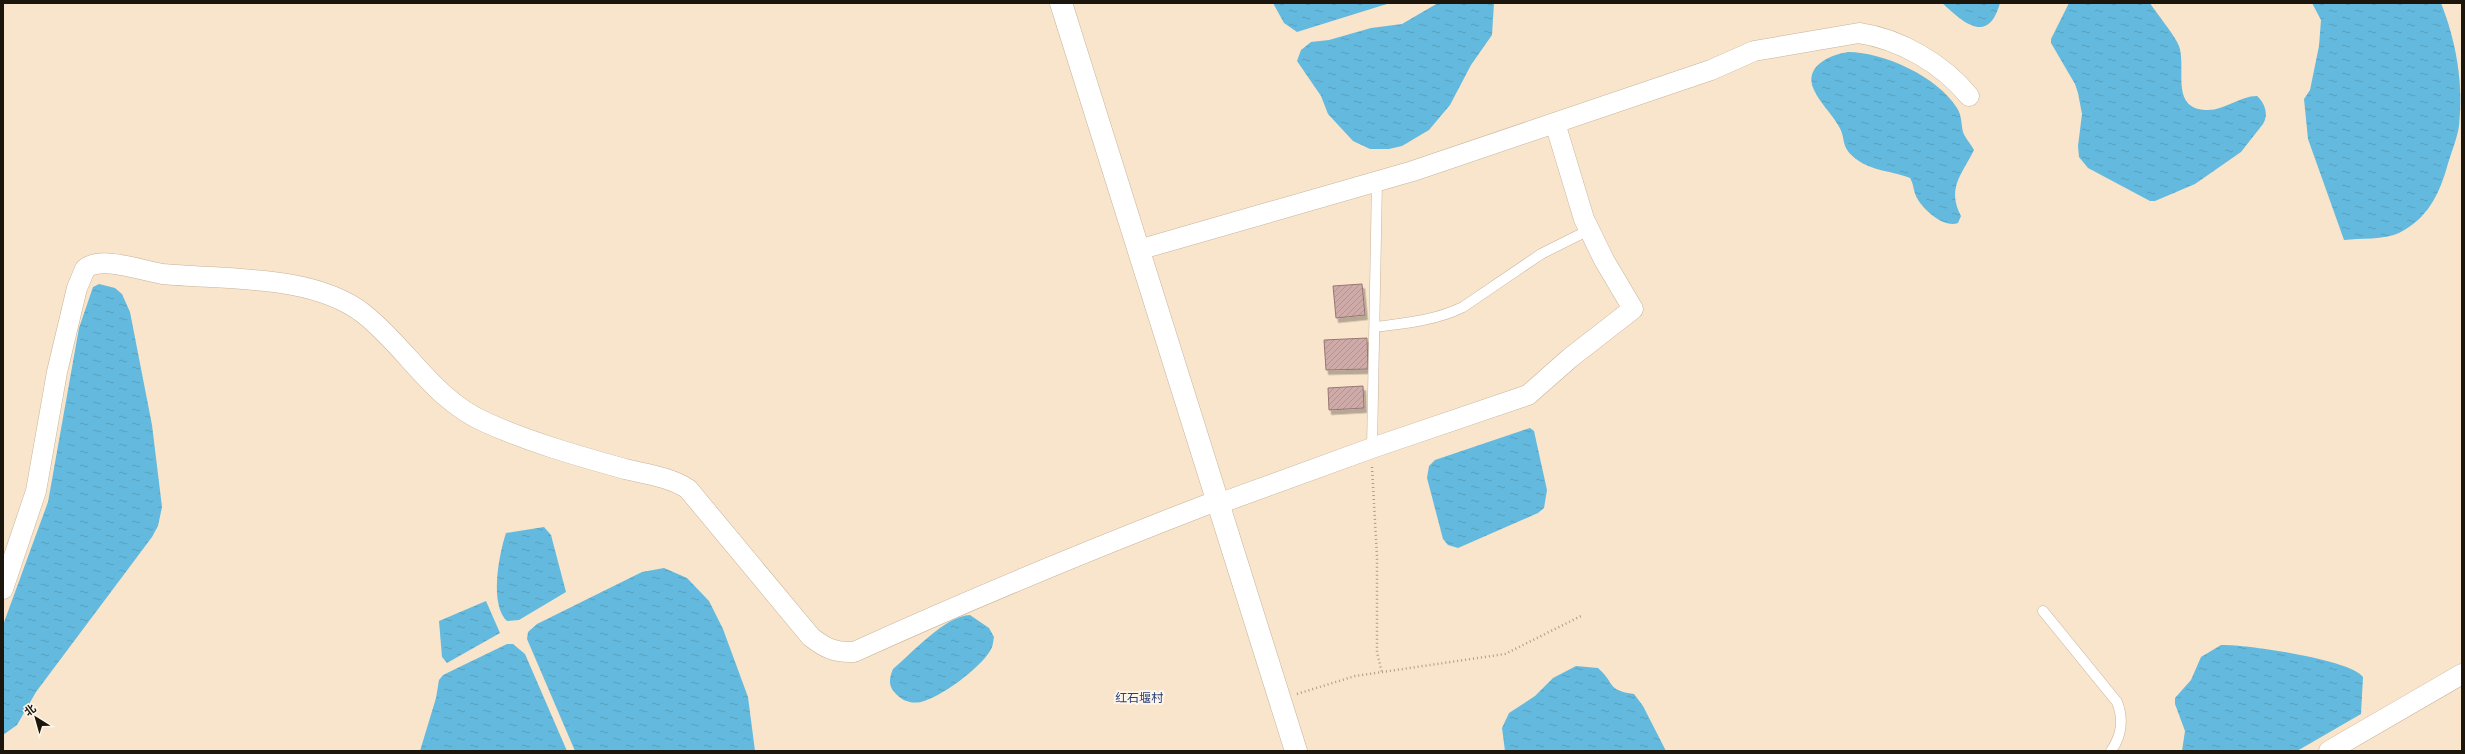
<svg xmlns="http://www.w3.org/2000/svg" width="2465" height="754" font-family="Raleway,'Noto Sans SC',sans-serif">
	<defs>
		<pattern id="water-ripples" width="26" height="14" patternUnits="userSpaceOnUse"><rect width="26" height="14" fill="#63bade"/><path d="M2 4q2-2 4 0t4 0M15 11q2-2 4 0t4 0" fill="none" stroke="#559fbd"/></pattern>
		<pattern id="building-hatch" width="6" height="6" patternUnits="userSpaceOnUse"><rect width="6" height="6" fill="#ceaba8"/><path d="M-1 1l2-2M0 6l6-6M5 7l2-2" fill="none" stroke="#b0928f"/></pattern>
		<filter id="shadow"><feDropShadow dx="2.5" dy="4.5" stdDeviation="0" flood-color="#0004"/></filter>
	</defs>
	<rect width="100%" height="100%" fill="#f9e5cb"/>
	<g fill="url(#water-ripples)">
		<path d="M1273 3H1390L1297 32 1284 23Z"/>
		<path d="M1438 3H1494L1492 35 1471 65 1450 105 1429 130 1402 146 1389 149H1370L1353 141 1328 114 1321 96 1297 61 1301 50 1311 42 1329 40 1371 28 1402 24Z"/>
		<path d="M1942 3H2000C1988 46 1963 22 1942 3Z"/>
		<path d="M2069 3H2150C2157 14 2176 37 2179 46 2187 69 2169 110 2208 110 2225 110 2240 96 2257 96 2265 103 2269 115 2263 124L2241 152 2195 184 2155 201H2150L2088 168 2079 157 2078 146 2082 114 2078 93 2075 84 2051 43V39Z"/>
		<path d="M2312 3H2441C2456 41 2464 84 2459 126 2457 139 2451 153 2447 167 2439 195 2427 219 2399 233 2384 240 2360 238 2344 240L2308 139 2304 99 2310 90 2319 46 2321 20Z"/>
		<path d="M1848 52C1884 52 1938 77 1957 108 1962 116 1961 123 1963 132 1965 138 1971 144 1974 150 1961 176 1947 188 1961 216L1958 223C1944 229 1921 208 1916 196 1913 189 1914 185 1910 178 1893 171 1871 171 1856 159 1839 146 1847 138 1838 125 1831 113 1820 103 1814 90 1803 66 1830 55 1848 52Z"/>
		<path d="M99 284 115 288 122 294 130 312 152 425 162 507 158 526 152 537 36 692 17 725 3 735V625L48 502 79 328 93 287Z"/>
		<path d="M1530 428 1534 431 1547 490 1544 508 1538 513 1458 548 1448 545 1443 539 1427 478 1429 466 1435 460Z"/>
		<path d="M544 527 551 535 566 592 519 620 507 621C489 604 499 554 506 533Z"/>
		<path d="M664 568 687 578 709 601 723 629 748 697 755 751H575L527 639 528 632 537 624 642 572Z"/>
		<path d="M486 601 500 633 447 663 442 657 439 621Z"/>
		<path d="M970 615 989 628 994 637C993 642 993 647 990 651 979 669 941 697 921 702 911 704 903 701 896 694 888 686 889 679 893 669 912 653 945 616 970 615Z"/>
		<path d="M507 644H513L525 654 567 751H420L436 698 439 680 443 675Z"/>
		<path d="M2221 645C2245 644 2352 660 2363 677L2361 714 2297 751H2182L2185 731 2175 704V698L2191 680 2201 657Z"/>
		<path d="M1576 666 1598 668C1616 684 1606 690 1634 694L1643 706 1666 751H1505L1502 728 1509 713 1535 696 1553 678Z"/>
	</g>
	<g fill="url(#building-hatch)" stroke="#977673" filter="url(#shadow)">
		<path d="M1362 284 1365 315 1336 318 1333 286Z"/>
		<path d="M1367 338 1368 369 1326 370 1324 340Z"/>
		<path d="M1363 386 1364 408 1329 410 1328 388Z"/>
	</g>
	<g fill="none" stroke-linecap="round" stroke-linejoin="round">
		<g stroke="#c7b39a" stroke-width="11">
			<g id="service">
				<path d="M1375 327C1406 323 1434 321 1463 307L1541 254 1589 230"/>
				<path d="M1372 448 1377 181"/>
				<path d="M2043 611 2117 702C2124 720 2122 735 2111 751"/>
			</g>
		</g>
		<g stroke="#c7b39a" stroke-width="21">
			<g id="minor">
				<path d="M1138 250 1413 171 1711 70 1754 51 1859 33C1900 39 1943 64 1969 96"/>
				<path d="M1218 504 1372 448 1528 395 1570 358 1633 309 1604 260 1584 219 1555 123"/>
				<path d="M3 589 36 491 57 372 77 288 85 269C101 255 142 271 163 274 225 280 313 274 364 314 407 348 433 399 485 422 529 442 578 456 625 469 646 474 670 477 688 489L811 637C825 648 835 653 854 652 973 598 1094 548 1216 501"/>
				<path d="M2329 751 2462 674"/>
			</g>
		</g>
		<g stroke="#c7b39a" stroke-width="23">
			<path id="trunk" d="M1061 3 1296 751"/>
		</g>
		<g stroke="#ac9c88" stroke-width="2.5" stroke-dasharray="1 3" stroke-linecap="butt">
			<path d="M1372 467 1377 557V652L1382 673"/>
			<path d="M1297 694 1355 676 1505 654 1581 616"/>
		</g>
		<use href="#service" stroke="#fff" stroke-width="10"/>
		<use href="#minor" stroke="#fff" stroke-width="20"/>
		<use href="#trunk" stroke="#fff" stroke-width="22"/>
	</g>
	<g text-anchor="middle" stroke-width="4" stroke-linejoin="round" paint-order="stroke">
		<g font-size="12" fill="#293d76" stroke="#fdf5ea">
			<text x="1139" y="702">红石堰村</text>
		</g>
	</g>
	<rect width="2465" height="754" fill="none" stroke="#1c150c" stroke-width="8"/>
	<g transform="translate(36 718) rotate(323)" stroke="#fdf5ea" stroke-width="3" paint-order="stroke">
	<path d="M0-3L7 15L0 10L-7 15Z" fill="#1c150c"/>
	<text y="-6" font-size="11" font-weight="bold" text-anchor="middle" fill="#1c150c">北</text>
	</g>
</svg>
